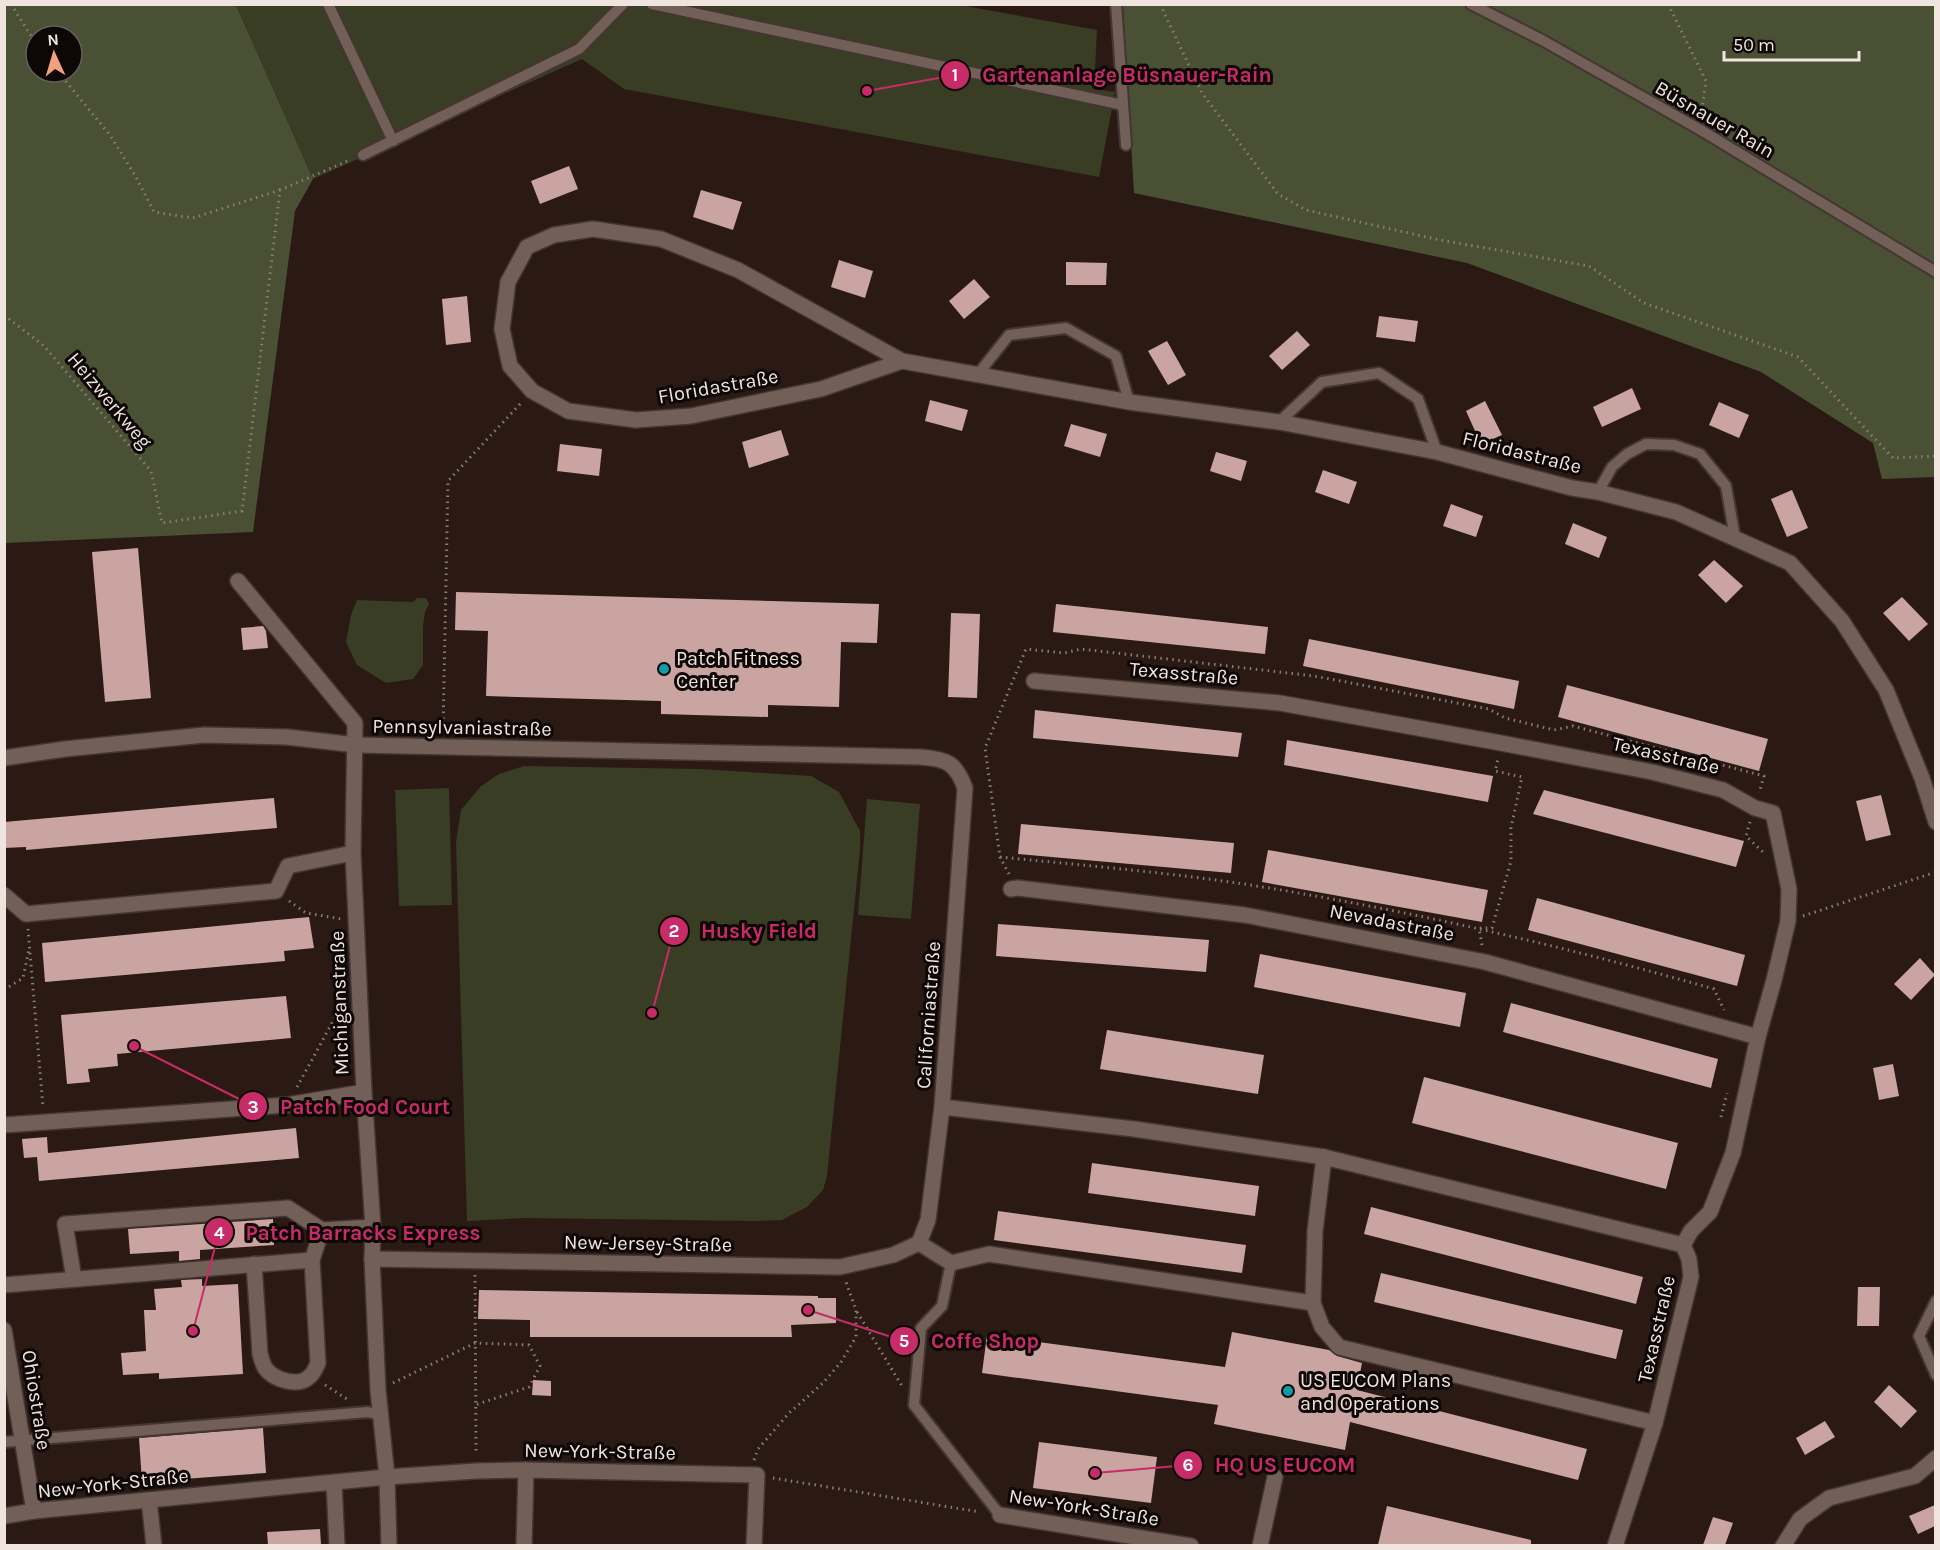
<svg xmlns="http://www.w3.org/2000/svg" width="1940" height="1550" font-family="Karla,sans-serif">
	<rect width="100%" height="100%" fill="#2a1a13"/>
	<g fill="#383d23">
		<path d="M236 5H960L1097 30 1094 89 1115 92 1099 177 624 89 582 59 313 179Z"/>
		<path d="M417 598H426L429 604 425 612 423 626V665L413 679 386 683 357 665 346 642 351 615 357 600 413 602Z"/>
		<path d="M524 766 698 769 811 776 839 792 860 831V850L827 1176 823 1190 807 1207 782 1220 754 1221 524 1218 467 1221 456 842 461 810 481 786 499 774Z"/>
		<path d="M449 788 452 905 399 906 395 790Z"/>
		<path d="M867 799 920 804 911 919 858 915Z"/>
	</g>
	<g fill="#4a5034" fill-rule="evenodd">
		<path d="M4 5H236L313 179 295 211 253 532 5 543ZM36 36H72V72H36Z"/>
		<path d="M1123 5H1935V477L1882 479 1873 443 1761 372 1467 263 1134 193Z"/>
	</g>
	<g fill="#c9a4a1">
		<path d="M569 166 578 189 540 204 531 181Z"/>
		<path d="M701 190 742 202 733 230 693 217Z"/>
		<path d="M839 260 873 271 865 298 831 287Z"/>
		<path d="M1066 262 1107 263 1106 285H1066Z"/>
		<path d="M974 279 990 297 964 319 949 301Z"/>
		<path d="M467 296 471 342 446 345 442 299Z"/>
		<path d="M1379 316 1418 321 1415 342 1376 337Z"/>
		<path d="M1297 331 1310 345 1282 370 1269 356Z"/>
		<path d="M1167 341 1186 375 1168 385 1148 351Z"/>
		<path d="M1632 388 1641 409 1602 427 1593 407Z"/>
		<path d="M930 400 968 410 962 431 925 421Z"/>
		<path d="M1485 401 1502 435 1481 444 1466 411Z"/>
		<path d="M1719 402 1749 415 1739 438 1709 425Z"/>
		<path d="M1071 424 1107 434 1100 457 1064 446Z"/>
		<path d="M781 430 789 455 749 468 742 442Z"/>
		<path d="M560 444 602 449 599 476 557 471Z"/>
		<path d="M1216 452 1247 461 1241 481 1210 471Z"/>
		<path d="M1323 470 1357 482 1349 504 1315 492Z"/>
		<path d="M1792 490 1808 528 1787 537 1771 499Z"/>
		<path d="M1451 504 1483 516 1476 537 1443 526Z"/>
		<path d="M1573 523 1607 537 1599 558 1565 544Z"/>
		<path d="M138 548 151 698 105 702 92 552Z"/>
		<path d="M1714 560 1743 586 1726 603 1698 575Z"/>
		<path d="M456 592 879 604 877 643 841 642 839 707 768 705V717L661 714V701L486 696 488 631 455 630Z"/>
		<path d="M1902 597 1928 624 1909 641 1883 613Z"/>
		<path d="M1056 604 1268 627 1265 654 1053 632Z"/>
		<path d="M951 613 980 614 977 698 948 697Z"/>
		<path d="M263 626 266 631 268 648 243 650 241 628Z"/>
		<path d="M1309 639 1519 681 1514 709 1303 666Z"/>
		<path d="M1567 685 1768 739 1759 771 1558 717Z"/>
		<path d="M1035 710 1187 727 1242 733 1238 757 1033 738Z"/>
		<path d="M1287 740 1493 776 1488 802 1284 765Z"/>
		<path d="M1544 790 1744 841 1736 867 1533 814Z"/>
		<path d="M1881 795 1891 835 1866 841 1856 801Z"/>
		<path d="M274 798 277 828 26 850V847L4 848V822Z"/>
		<path d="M1021 824 1234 843 1231 873 1018 854Z"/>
		<path d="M1268 850 1488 890 1482 922 1262 882Z"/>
		<path d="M1537 898 1745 955 1737 986 1528 930Z"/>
		<path d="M309 917 314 948 284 951 285 961 45 982 42 943Z"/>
		<path d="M998 924 1209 940 1206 972 996 956Z"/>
		<path d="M1260 954 1466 993 1460 1027 1254 987Z"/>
		<path d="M1920 958 1935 975 1911 1000 1894 984Z"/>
		<path d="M286 996 291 1038 117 1054 118 1066 88 1069 90 1082 67 1084 61 1015Z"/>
		<path d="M1511 1003 1718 1059 1711 1088 1503 1032Z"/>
		<path d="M1107 1030 1264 1055 1258 1094 1100 1069Z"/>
		<path d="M1893 1064 1899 1096 1879 1100 1873 1068Z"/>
		<path d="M1424 1077 1678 1143 1666 1189 1412 1123Z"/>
		<path d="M296 1128 299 1158 39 1181 37 1157 24 1158 22 1139 47 1137 48 1153Z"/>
		<path d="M1092 1163 1259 1186 1255 1216 1088 1193Z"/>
		<path d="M1371 1207 1643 1277 1636 1304 1364 1234Z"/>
		<path d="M998 1211 1246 1245 1242 1273 994 1240Z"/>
		<path d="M273 1219 274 1245 200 1250V1259L179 1261V1251L130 1254 128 1229Z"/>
		<path d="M1381 1273 1623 1330 1616 1359 1374 1302Z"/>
		<path d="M202 1279V1286L238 1284 243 1374 159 1379V1373L123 1375 121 1353 146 1351 144 1310H156L154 1289 182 1287 181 1280Z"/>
		<path d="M1858 1287H1880L1879 1326H1857Z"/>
		<path d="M479 1290 818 1296V1298H836V1323L791 1325 792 1337H530V1320L478 1319Z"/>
		<path d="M1232 1332 1329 1350 1337 1356 1362 1363 1357 1390 1587 1449 1578 1480 1350 1422 1345 1450 1214 1424 1218 1405 982 1373 987 1335 1225 1367Z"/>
		<path d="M533 1380 551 1381V1396L532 1395Z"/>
		<path d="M1889 1385 1917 1411 1901 1428 1874 1402Z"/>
		<path d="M1825 1421 1835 1437 1805 1455 1796 1438Z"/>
		<path d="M263 1428 266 1473 142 1482 139 1438Z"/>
		<path d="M1039 1442 1157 1457 1151 1503 1033 1488Z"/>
		<path d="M1935 1505V1526L1918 1534 1909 1516Z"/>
		<path d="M1387 1506 1531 1540V1545H1378Z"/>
		<path d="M1713 1517 1733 1523 1725 1545H1703Z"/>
		<path d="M320 1529 321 1545H268L267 1532Z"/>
	</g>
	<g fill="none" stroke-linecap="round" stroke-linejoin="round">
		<g stroke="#433633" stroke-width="14">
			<g id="service">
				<path d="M328 4 393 141"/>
				<path d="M652 4 1123 105"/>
				<path d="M1116 4 1126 145"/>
				<path d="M1471 4 1542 40 1699 129 1936 272"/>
				<path d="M363 155 579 49 623 4"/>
				<path d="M978 374 1009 335 1066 328 1116 356 1129 402"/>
				<path d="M1279 422 1322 382 1379 373 1418 399 1437 452"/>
				<path d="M1598 492 1612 467 1627 454 1646 444 1674 445 1700 454 1726 486 1735 538"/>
				<path d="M951 1263 942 1306 921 1328 914 1405 1000 1515"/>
				<path d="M1936 1301 1919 1336 1936 1375"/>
				<path d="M4 1442 368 1412 381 1415"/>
			</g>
		</g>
		<g stroke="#433633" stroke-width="18">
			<g id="minor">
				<path d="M902 361 821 389 691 416 636 420 568 411 532 391 510 366 502 329 508 282 527 247 554 235 593 229 661 239 738 270 902 361 1129 402 1279 422 1437 452 1572 488 1598 492 1676 512 1790 563 1842 621 1886 690 1922 778 1936 822"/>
				<path d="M238 581 355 723 353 853 364 1092 373 1227 372 1259 378 1390 387 1477 389 1546"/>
				<path d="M1034 681 1280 703 1501 743 1652 772 1723 790 1755 808 1773 813 1789 889 1788 921 1774 980 1758 1037 1733 1153 1710 1212 1691 1231 1683 1245"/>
				<path d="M4 758 65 749 204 735 287 737 356 745 921 757C947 759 956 763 965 788L942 1107 928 1220 919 1243"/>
				<path d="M1011 889 1018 888 1245 915 1485 962 1758 1037"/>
				<path d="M4 895 26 914 276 891 288 866 353 853"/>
				<path d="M942 1107 1134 1129 1324 1157 1683 1245"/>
				<path d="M4 1125 287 1105 364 1092"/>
				<path d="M919 1243 951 1263 989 1254 1313 1303 1322 1327 1339 1347 1655 1423"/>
				<path d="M372 1259 840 1267 893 1255 919 1243"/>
				<path d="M254 1264 260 1354C261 1358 263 1364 265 1368 274 1380 299 1388 310 1376 314 1373 316 1367 318 1363L312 1260"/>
				<path d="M74 1279 65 1224 288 1208 322 1230"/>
				<path d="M4 1285 312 1260 322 1230 373 1227"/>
				<path d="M1313 1303 1315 1231 1324 1157"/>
				<path d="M4 1330 34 1511"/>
				<path d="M334 1483 337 1546"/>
				<path d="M149 1500 154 1546"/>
				<path d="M1000 1515 1191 1546"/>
				<path d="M4 1516 34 1511 387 1477 476 1471 526 1470 757 1475 754 1546"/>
				<path d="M524 1546 526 1470"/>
				<path d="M1260 1546 1275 1477"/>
				<path d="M1615 1546 1655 1423 1691 1277 1689 1259 1683 1245"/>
				<path d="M1783 1546 1800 1519 1829 1498 1915 1476 1936 1458"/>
			</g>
		</g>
		<g stroke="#8b7d77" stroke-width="3" stroke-dasharray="1.5 4.5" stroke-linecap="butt">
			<path d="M11 4 36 44"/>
			<path d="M1160 4 1202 93 1278 194 1306 210 1440 240 1589 266 1644 303 1798 357 1893 458 1936 456"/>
			<path d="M1668 4 1706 81 1701 116"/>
			<path d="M4 6 5 4"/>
			<path d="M58 72 110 135 136 177 154 212 193 218 280 190"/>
			<path d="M4 315 44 346 151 471 162 523 242 511 280 190 350 160"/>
			<path d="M443 731 448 481 521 403"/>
			<path d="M1750 822 1746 836 1764 853"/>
			<path d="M1000 857C1081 865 1163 872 1244 884 1403 909 1560 945 1714 989L1724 1010"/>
			<path d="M1009 874 1000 857 985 748 1026 649 1064 653 1081 649 1314 676 1489 709 1505 718 1554 730 1573 726 1764 776 1759 793"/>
			<path d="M289 901 306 913 341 919"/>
			<path d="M1803 916 1936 872"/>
			<path d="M28 929 43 1107"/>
			<path d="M1482 945 1479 928H1492L1511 861V828L1522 777 1495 771 1498 759"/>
			<path d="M4 990 23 978 29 949"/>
			<path d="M297 1087 343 1003"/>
			<path d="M1721 1117 1727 1093"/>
			<path d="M475 1275 476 1455"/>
			<path d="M857 1312 902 1386"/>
			<path d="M393 1383 475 1343 529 1345 540 1366 529 1387 475 1405"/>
			<path d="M325 1385 347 1399"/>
			<path d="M754 1460 758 1449 789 1413 823 1383 841 1362 856 1337V1310L846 1282"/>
			<path d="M773 1478 980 1512"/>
		</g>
		<use href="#service" stroke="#725f57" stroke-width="10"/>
		<use href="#minor" stroke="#725f57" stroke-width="15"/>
	</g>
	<g fill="#0f9aa8" stroke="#0d0705" stroke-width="2">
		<circle cx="664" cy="669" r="6"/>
		<circle cx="1288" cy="1391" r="6"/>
	</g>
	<g text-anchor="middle" stroke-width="6" stroke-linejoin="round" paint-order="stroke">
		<g font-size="20" fill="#f0e4df" stroke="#0d0705">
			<text transform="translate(1715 119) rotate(30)" y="7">Büsnauer Rain</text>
			<text transform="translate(718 386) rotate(-10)" y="7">Floridastraße</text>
			<text transform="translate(110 400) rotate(50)" y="7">Heizwerkweg</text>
			<text transform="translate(1522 452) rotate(14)" y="7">Floridastraße</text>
			<text transform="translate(1184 673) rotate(5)" y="7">Texasstraße</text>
			<text transform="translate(462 727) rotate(1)" y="7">Pennsylvaniastraße</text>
			<text transform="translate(1666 755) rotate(13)" y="7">Texasstraße</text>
			<text transform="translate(1392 922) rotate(11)" y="7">Nevadastraße</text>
			<text transform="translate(339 1003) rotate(-92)" y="7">Michiganstraße</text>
			<text transform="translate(928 1015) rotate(-86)" y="7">Californiastraße</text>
			<text transform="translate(648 1243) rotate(1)" y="7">New-Jersey-Straße</text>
			<text transform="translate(1656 1329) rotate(-77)" y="7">Texasstraße</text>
			<text transform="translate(37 1400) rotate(81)" y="7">Ohiostraße</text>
			<text transform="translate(600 1451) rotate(1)" y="7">New-York-Straße</text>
			<text transform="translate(113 1483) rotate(-6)" y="7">New-York-Straße</text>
			<text transform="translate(1084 1507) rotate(9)" y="7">New-York-Straße</text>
		</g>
		<g font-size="20" fill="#f0e4df" stroke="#0d0705" text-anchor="start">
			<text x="676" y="665">Patch Fitness<tspan x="676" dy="23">Center</tspan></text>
			<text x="1300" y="1387">US EUCOM Plans<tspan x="1300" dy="23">and Operations</tspan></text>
		</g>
	</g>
	<path fill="none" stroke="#c72c68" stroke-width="2" d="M867 91L955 75M652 1013L674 931M134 1046L253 1106M193 1331L219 1232M808 1310L904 1341M1095 1473L1188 1465"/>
	<g fill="#c72c68" stroke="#0d0705" stroke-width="2">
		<circle cx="867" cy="91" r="6"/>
		<circle cx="652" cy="1013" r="6"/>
		<circle cx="134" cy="1046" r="6"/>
		<circle cx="193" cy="1331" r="6"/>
		<circle cx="808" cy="1310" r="6"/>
		<circle cx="1095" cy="1473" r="6"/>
		<circle cx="955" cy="75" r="15"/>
		<circle cx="674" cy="931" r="15"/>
		<circle cx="253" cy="1106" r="15"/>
		<circle cx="219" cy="1232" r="15"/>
		<circle cx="904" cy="1341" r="15"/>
		<circle cx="1188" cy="1465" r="15"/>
	</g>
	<g font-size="18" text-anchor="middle" font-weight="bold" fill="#fff">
		<text x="955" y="81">1</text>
		<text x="674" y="937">2</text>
		<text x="253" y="1113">3</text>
		<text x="219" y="1239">4</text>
		<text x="904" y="1347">5</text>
		<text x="1188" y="1471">6</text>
	</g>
	<g font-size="21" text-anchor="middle" font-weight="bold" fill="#c72c68" stroke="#0d0705" stroke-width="6" stroke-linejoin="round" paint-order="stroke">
		<text x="1127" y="82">Gartenanlage Büsnauer-Rain</text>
		<text x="759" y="938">Husky Field</text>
		<text x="365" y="1114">Patch Food Court</text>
		<text x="363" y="1240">Patch Barracks Express</text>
		<text x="985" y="1348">Coffe Shop</text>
		<text x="1285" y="1472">HQ US EUCOM</text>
	</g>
	<rect width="1940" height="1550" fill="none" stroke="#f0e4df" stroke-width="12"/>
	<g transform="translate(54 54) rotate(356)"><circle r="28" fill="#0d0705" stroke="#685f5c" stroke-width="1.5"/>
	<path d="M0-4.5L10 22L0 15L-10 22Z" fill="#f3a081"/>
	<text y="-9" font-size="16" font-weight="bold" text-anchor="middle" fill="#f0e4df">N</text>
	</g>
	<path d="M1724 51v9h135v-9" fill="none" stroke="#f0e4df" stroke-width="3"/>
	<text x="1733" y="51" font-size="18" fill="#f0e4df" stroke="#0d0705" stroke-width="4.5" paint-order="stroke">50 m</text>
</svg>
